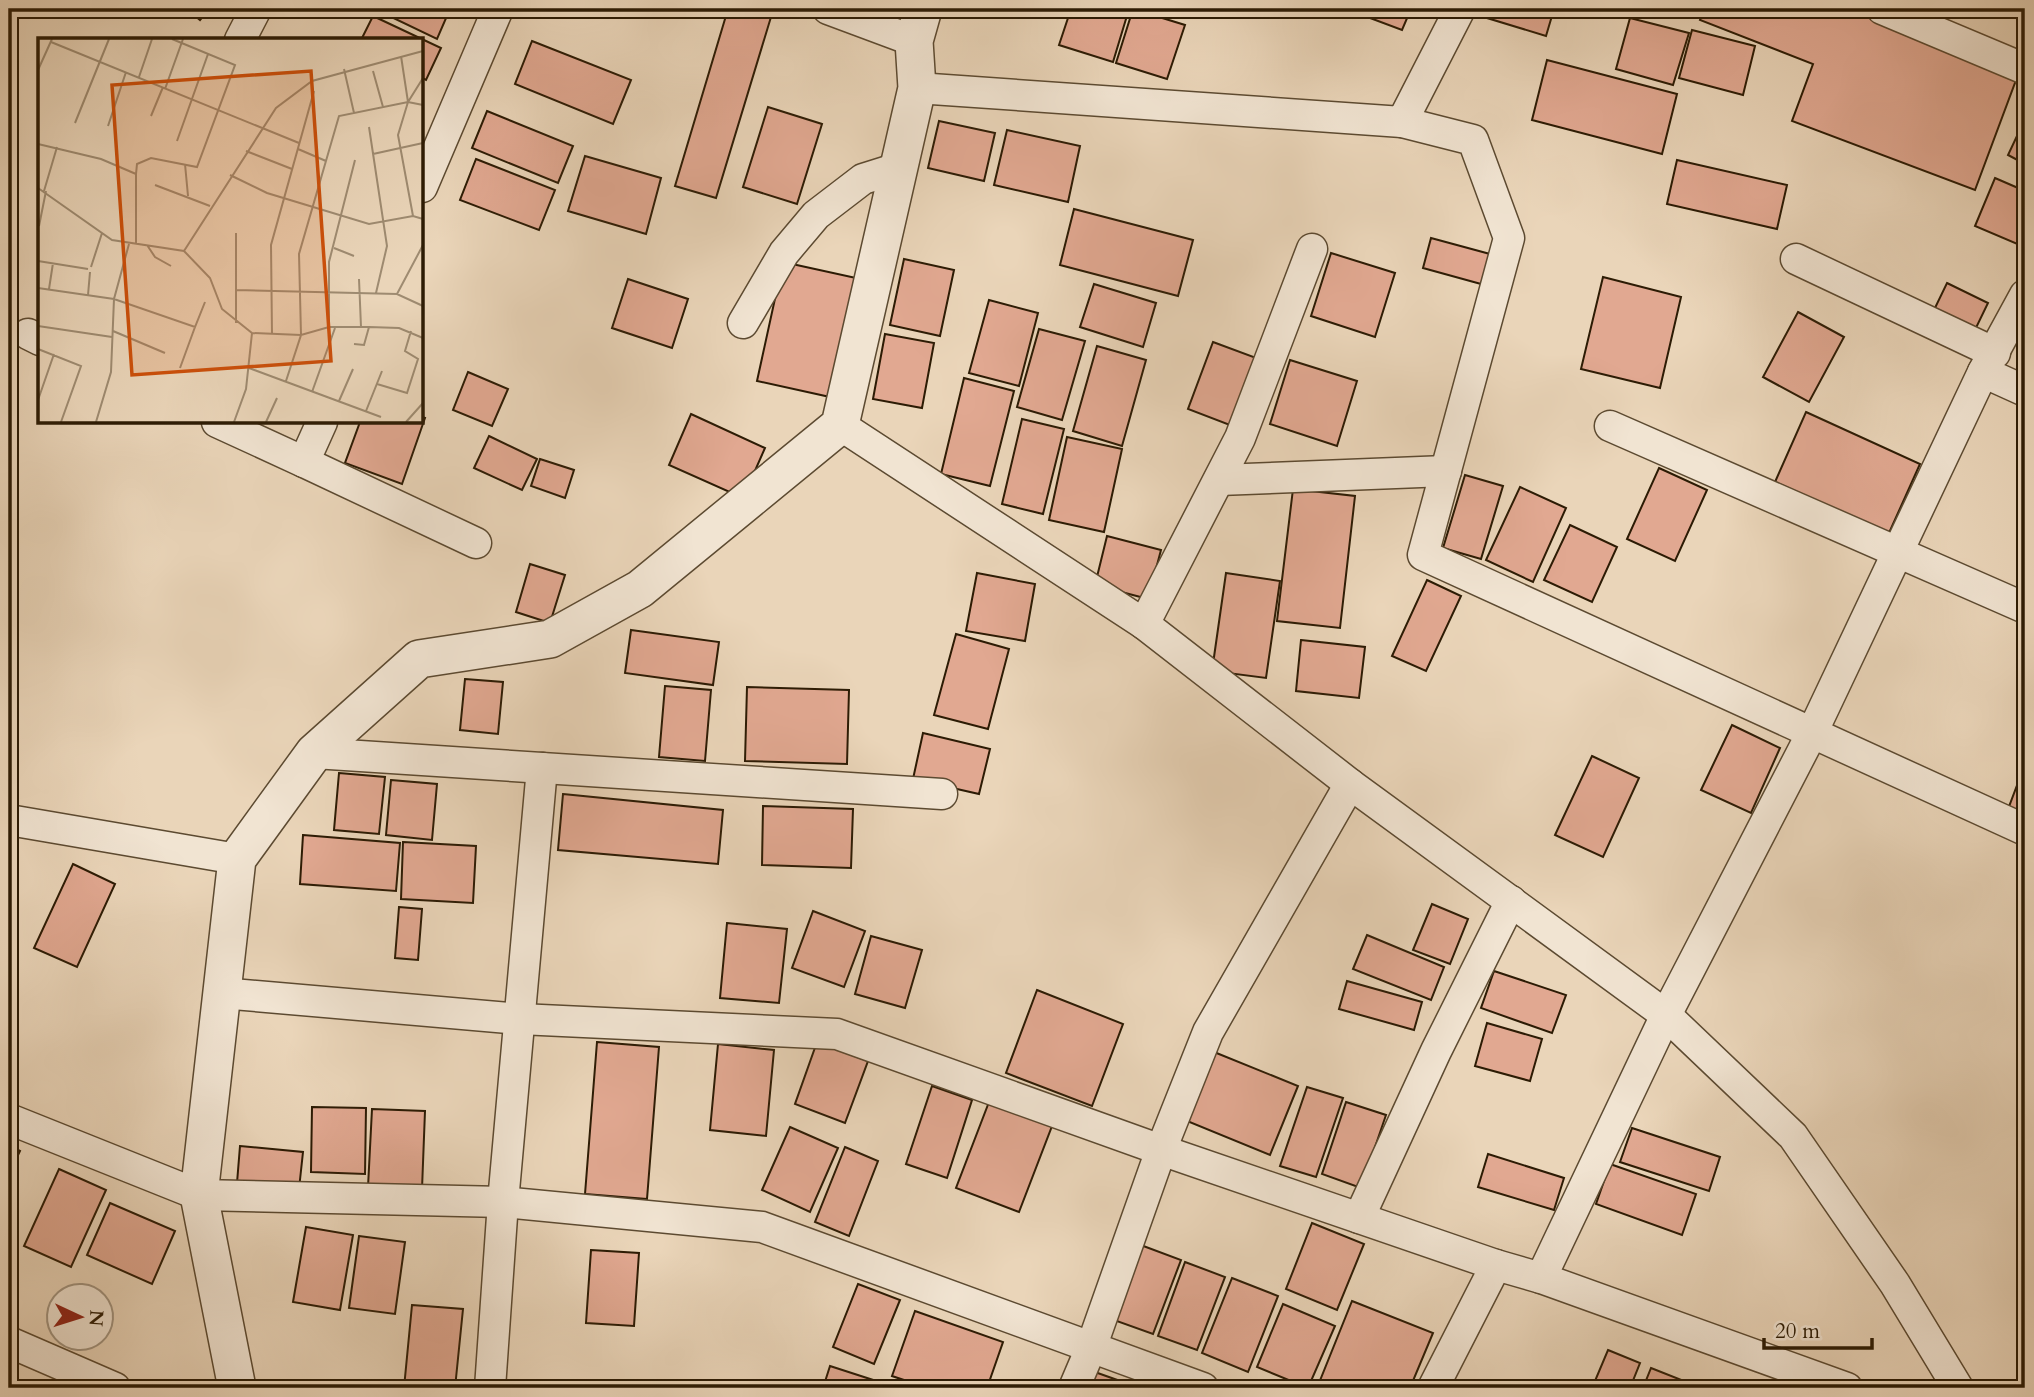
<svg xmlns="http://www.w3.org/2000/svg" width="2034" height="1397" font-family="Cardo,serif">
	<rect width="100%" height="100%" fill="#ead5b9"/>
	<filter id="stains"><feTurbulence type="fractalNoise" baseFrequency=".00286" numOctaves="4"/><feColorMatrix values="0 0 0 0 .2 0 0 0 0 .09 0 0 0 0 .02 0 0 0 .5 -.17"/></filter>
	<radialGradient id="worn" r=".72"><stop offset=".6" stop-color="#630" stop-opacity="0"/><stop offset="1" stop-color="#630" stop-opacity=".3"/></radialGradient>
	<g fill="#e1a891" stroke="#2c1b04" stroke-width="2">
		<path d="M187 9H209L200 20Z"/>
		<path d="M387 9H450L437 39 385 14Z"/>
		<path d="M728 9H745L771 17 716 198 675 186Z"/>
		<path d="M1071 9H1129L1113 62 1059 45Z"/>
		<path d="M1133 9 1185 25 1167 79 1116 63Z"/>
		<path d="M1346 9H1411L1402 30Z"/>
		<path d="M1490 9H1554L1546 36 1487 18Z"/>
		<path d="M1704 9H1851L2019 72 1975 190 1792 121 1813 64 1700 20Z"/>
		<path d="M373 16 441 48 426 80 422 78V40H361Z"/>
		<path d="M1630 18 1689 33 1673 85 1616 69Z"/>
		<path d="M1692 30 1755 46 1743 95 1679 78Z"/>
		<path d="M532 41 631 80 613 124 515 84Z"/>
		<path d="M1547 60 1677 94 1662 154 1532 120Z"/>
		<path d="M768 107 822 124 797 204 743 187Z"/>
		<path d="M487 111 573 146 558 183 472 148Z"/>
		<path d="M2025 119V164L2008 155Z"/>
		<path d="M939 121 995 133 984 181 928 168Z"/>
		<path d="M1007 130 1080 146 1068 202 994 185Z"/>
		<path d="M585 156 661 178 646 234 568 211Z"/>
		<path d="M476 159 555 190 539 230 460 200Z"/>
		<path d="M1677 160 1787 185 1777 229 1667 204Z"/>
		<path d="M1995 178 2025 191V239L2022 246 1975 226Z"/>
		<path d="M1074 209 1193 240 1178 296 1060 265Z"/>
		<path d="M1431 238 1490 254 1481 284 1423 268Z"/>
		<path d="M1331 253 1395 273 1375 337 1311 316Z"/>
		<path d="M904 259 954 270 940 336 890 325Z"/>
		<path d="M783 262 856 278 830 397 757 381Z"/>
		<path d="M1603 277 1681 297 1660 388 1581 369Z"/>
		<path d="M628 279 688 299 672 348 612 328Z"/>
		<path d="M1947 283 1988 303 1974 332 1933 312Z"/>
		<path d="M1094 284 1156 303 1143 347 1080 327Z"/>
		<path d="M989 300 1038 313 1019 386 969 373Z"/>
		<path d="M1798 312 1844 337 1809 402 1763 377Z"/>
		<path d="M1039 329 1085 341 1062 420 1017 407Z"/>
		<path d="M885 334 934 343 922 408 873 399Z"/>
		<path d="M1213 342 1259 359 1235 427 1188 409Z"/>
		<path d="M1097 346 1146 360 1122 446 1073 431Z"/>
		<path d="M1290 360 1357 381 1337 446 1270 424Z"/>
		<path d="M468 372 508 389 492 426 453 410Z"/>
		<path d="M964 378 1014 391 990 486 941 474Z"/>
		<path d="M1806 412 1920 464 1889 533 1775 482Z"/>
		<path d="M691 414 765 448 743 498 669 465Z"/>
		<path d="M422 417 425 418 402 484 345 463 360 422H422Z"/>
		<path d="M1022 419 1064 429 1043 514 1002 504Z"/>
		<path d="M489 436 537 459 522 490 474 468Z"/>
		<path d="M1067 437 1122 449 1104 532 1049 520Z"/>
		<path d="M540 459 574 470 565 498 531 486Z"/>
		<path d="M1659 468 1707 490 1675 561 1627 539Z"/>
		<path d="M1465 475 1503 486 1481 559 1443 548Z"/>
		<path d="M1520 487 1566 508 1533 582 1486 560Z"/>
		<path d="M1293 489 1355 496 1340 628 1277 621Z"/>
		<path d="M1570 525 1617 547 1592 602 1544 580Z"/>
		<path d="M1107 536 1161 550 1148 599 1095 585Z"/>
		<path d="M530 564 565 575 550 623 516 612Z"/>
		<path d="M977 573 1035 584 1025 641 966 631Z"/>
		<path d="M1226 573 1280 581 1266 678 1212 671Z"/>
		<path d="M1427 580 1461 596 1426 671 1392 656Z"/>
		<path d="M631 630 719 642 713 685 625 673Z"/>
		<path d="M956 634 1009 649 988 729 934 715Z"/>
		<path d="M1301 640 1365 647 1359 698 1296 691Z"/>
		<path d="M465 679 503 682 498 734 460 730Z"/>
		<path d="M665 686 711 690 705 761 659 757Z"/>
		<path d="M747 687 849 690 847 764 745 761Z"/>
		<path d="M1732 725 1780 748 1751 813 1701 790Z"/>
		<path d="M923 733 990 749 979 794 913 779Z"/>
		<path d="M1592 756 1639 778 1603 857 1555 835Z"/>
		<path d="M2025 764V819L2007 812Z"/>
		<path d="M339 773 385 777 379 834 334 830Z"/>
		<path d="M391 780 437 784 432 840 386 835Z"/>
		<path d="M563 794 723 810 718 864 558 850Z"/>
		<path d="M763 806 853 809 851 868 762 865Z"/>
		<path d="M303 835 400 843 396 891 300 884Z"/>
		<path d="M403 842 476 846 473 903 401 899Z"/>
		<path d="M73 864 115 884 77 967 34 948Z"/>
		<path d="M1432 904 1468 919 1450 964 1413 950Z"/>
		<path d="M399 907 422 909 418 960 395 958Z"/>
		<path d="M813 911 865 931 844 987 792 968Z"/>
		<path d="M727 923 787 929 779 1003 720 998Z"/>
		<path d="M1367 935 1444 967 1431 1000 1353 969Z"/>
		<path d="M871 936 922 950 905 1008 855 994Z"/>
		<path d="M1494 971 1566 995 1552 1033 1481 1008Z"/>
		<path d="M1347 981 1422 1002 1414 1030 1339 1009Z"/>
		<path d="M1037 990 1123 1024 1092 1106 1006 1073Z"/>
		<path d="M1487 1023 1542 1039 1530 1081 1475 1066Z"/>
		<path d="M597 1042 659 1047 647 1199 585 1194Z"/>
		<path d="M817 1042 868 1061 845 1123 795 1104Z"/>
		<path d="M718 1044 774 1050 766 1136 710 1130Z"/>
		<path d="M1214 1052 1298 1086 1270 1155 1187 1121Z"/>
		<path d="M932 1086 972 1100 947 1178 906 1164Z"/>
		<path d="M1307 1087 1343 1098 1316 1177 1280 1166Z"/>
		<path d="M989 1102 1052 1126 1019 1212 956 1188Z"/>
		<path d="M1346 1102 1386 1115 1361 1188 1322 1174Z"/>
		<path d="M312 1107 366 1108 365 1174 311 1172Z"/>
		<path d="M372 1109 425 1111 422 1189 368 1187Z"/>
		<path d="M790 1127 838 1148 810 1212 762 1190Z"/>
		<path d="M1632 1128 1720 1157 1709 1191 1620 1162Z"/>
		<path d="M9 1145 20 1151 9 1174Z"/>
		<path d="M240 1146 303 1152 299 1189 237 1183Z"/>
		<path d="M845 1147 878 1161 849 1236 815 1222Z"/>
		<path d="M1488 1154 1564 1178 1554 1210 1478 1187Z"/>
		<path d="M1610 1164 1696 1194 1682 1235 1596 1204Z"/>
		<path d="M59 1169 106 1190 71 1267 24 1246Z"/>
		<path d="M110 1203 175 1231 152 1284 87 1255Z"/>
		<path d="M1312 1223 1364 1244 1337 1310 1286 1289Z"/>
		<path d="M306 1227 353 1235 340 1310 293 1302Z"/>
		<path d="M359 1236 405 1242 395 1314 349 1308Z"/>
		<path d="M1138 1244 1181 1260 1153 1334 1111 1319Z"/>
		<path d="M591 1250 639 1253 634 1326 586 1323Z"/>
		<path d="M1185 1262 1225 1277 1197 1350 1158 1336Z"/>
		<path d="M1232 1278 1278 1296 1248 1372 1202 1353Z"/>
		<path d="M858 1284 900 1300 874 1364 833 1347Z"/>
		<path d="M1352 1301 1433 1333 1410 1388H1317Z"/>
		<path d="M1283 1304 1335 1326 1308 1388 1257 1367Z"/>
		<path d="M412 1305 463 1309 455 1388H404Z"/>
		<path d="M915 1311 1003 1342 987 1388H928L892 1376Z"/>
		<path d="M1608 1350 1640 1363 1630 1388H1592Z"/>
		<path d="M830 1366 898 1388H823Z"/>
		<path d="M1651 1368 1684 1381 1681 1388H1643Z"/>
		<path d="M1092 1371 1140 1388H1086Z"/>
		<path d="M9 1379 28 1388H9Z"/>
	</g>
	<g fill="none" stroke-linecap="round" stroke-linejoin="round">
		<g stroke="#5c4a31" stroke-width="33">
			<g id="minor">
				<path d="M828 9 914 41"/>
				<path d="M1882 9 2025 69"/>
				<path d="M240 40 256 9"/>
				<path d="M917 88 1402 122 1460 9"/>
				<path d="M1402 122 1473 140 1509 238 1423 555 2025 830"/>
				<path d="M422 187 498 9"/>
				<path d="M1796 259 1995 353"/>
				<path d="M743 323 784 253 816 215 863 179 898 168"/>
				<path d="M28 334 40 340"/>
				<path d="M1983 372 2025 391"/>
				<path d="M217 422 304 462"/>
				<path d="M322 422 304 462 476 543"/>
				<path d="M840 425 1144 624 1350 784 1666 1015 1793 1136 1895 1284 1958 1388"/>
				<path d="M1610 426 2025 608"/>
				<path d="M1219 480 1446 471"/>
				<path d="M1144 624 1240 438 1312 249"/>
				<path d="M314 753 942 794"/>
				<path d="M9 820 237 859"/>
				<path d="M221 993 520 1019 837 1034 1161 1150 1496 1265 1541 1278 1847 1388"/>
				<path d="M9 1119 199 1195 503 1202 762 1227 1203 1388"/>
				<path d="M1359 1218 1436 1051 1511 901"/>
				<path d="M1541 1278 1666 1015 1812 733 1983 372 2025 295"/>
				<path d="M9 1342 115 1388"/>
				<path d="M490 1388 503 1202 542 768"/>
				<path d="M1074 1388 1091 1348 1161 1150 1208 1032 1350 784"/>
				<path d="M1433 1388 1496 1265"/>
			</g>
		</g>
		<g stroke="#5c4a31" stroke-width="40">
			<path id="tertiary" d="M237 1388 199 1195 237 859 314 753 419 659 550 639 640 589 840 425 917 88 914 41 923 9"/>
		</g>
		<use href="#minor" stroke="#f1e4d2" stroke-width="30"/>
		<use href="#tertiary" stroke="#f1e4d2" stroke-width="37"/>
	</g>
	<g transform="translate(38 38)">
		<rect width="385" height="385" fill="#ead5b9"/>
		<path fill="none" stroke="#9e8b71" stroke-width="2" d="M13 4 261 105M363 18 370 64 360 97 375 178M306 31 316 75M0 32 14 1M335 33 345 69M101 39 114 1M127 51 145 1M370 64 385 40M113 78 125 49M37 85 71 1M70 88 88 34M331 89 349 208 338 255M139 103 170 16M0 106 63 121 98 136V205M260 111 288 123M208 113 254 131M335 116 385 105M147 126 150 158M98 136 99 126 113 120 159 129 197 27 134 1M192 137 229 155 331 186 375 178 385 181M117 147 172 168M0 150 74 202 146 213 172 240 184 271 214 295 263 297 291 289H331L361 290 385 300M6 153 19 109M1 188 8 153M198 195V285M109 207 117 219 133 228M296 210 316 218M146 213 238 70 274 43 385 13M0 223 50 231M53 229 64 195M321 241 323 289M0 250 76 261 157 289 167 264M11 251 15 225M198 252 359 256 385 268M359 256 385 207M50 257 52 234M0 288 74 299M291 289V224L317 122M75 293 127 315M234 296 233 207 276 53M316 306 326 307 331 289M0 311 43 328 23 384M142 330 157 289M211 330 343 379M248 343 263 297 261 216 301 78 370 64 385 67M339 346 369 355 380 321 367 313 373 293M274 354 297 290M0 362 16 316M301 363 315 331M328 373 344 333M58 384 73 334 76 261 91 206M196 384 208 351 214 295M228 384 239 360M368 384 385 365"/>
		<path fill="#cc500b" fill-opacity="0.15" stroke="#cc500b" stroke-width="3.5" d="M273 33 293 323 94 337 74 47Z"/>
		<rect width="385" height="385" fill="none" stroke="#2c1b04" stroke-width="3.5"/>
	</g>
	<rect width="2034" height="1397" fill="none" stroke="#ead5b9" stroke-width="35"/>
	<rect x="10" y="10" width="2013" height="1376" fill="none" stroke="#2c1b04" stroke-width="3.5"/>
	<rect x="18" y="18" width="1999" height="1362" fill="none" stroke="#2c1b04" stroke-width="2"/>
	<g transform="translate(80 1317) rotate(94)"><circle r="33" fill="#f1e4d2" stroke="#a29480" stroke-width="2"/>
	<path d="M0-5L12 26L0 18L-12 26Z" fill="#8f2418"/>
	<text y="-10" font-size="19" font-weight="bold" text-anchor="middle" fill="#2c1b04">N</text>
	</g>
	<path d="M1764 1338v10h108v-10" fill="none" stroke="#2c1b04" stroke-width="3.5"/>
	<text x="1775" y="1338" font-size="21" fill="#2c1b04" stroke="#f1e4d2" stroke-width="5" paint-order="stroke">20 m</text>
	<rect width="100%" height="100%" filter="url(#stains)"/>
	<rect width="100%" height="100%" fill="url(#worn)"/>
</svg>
